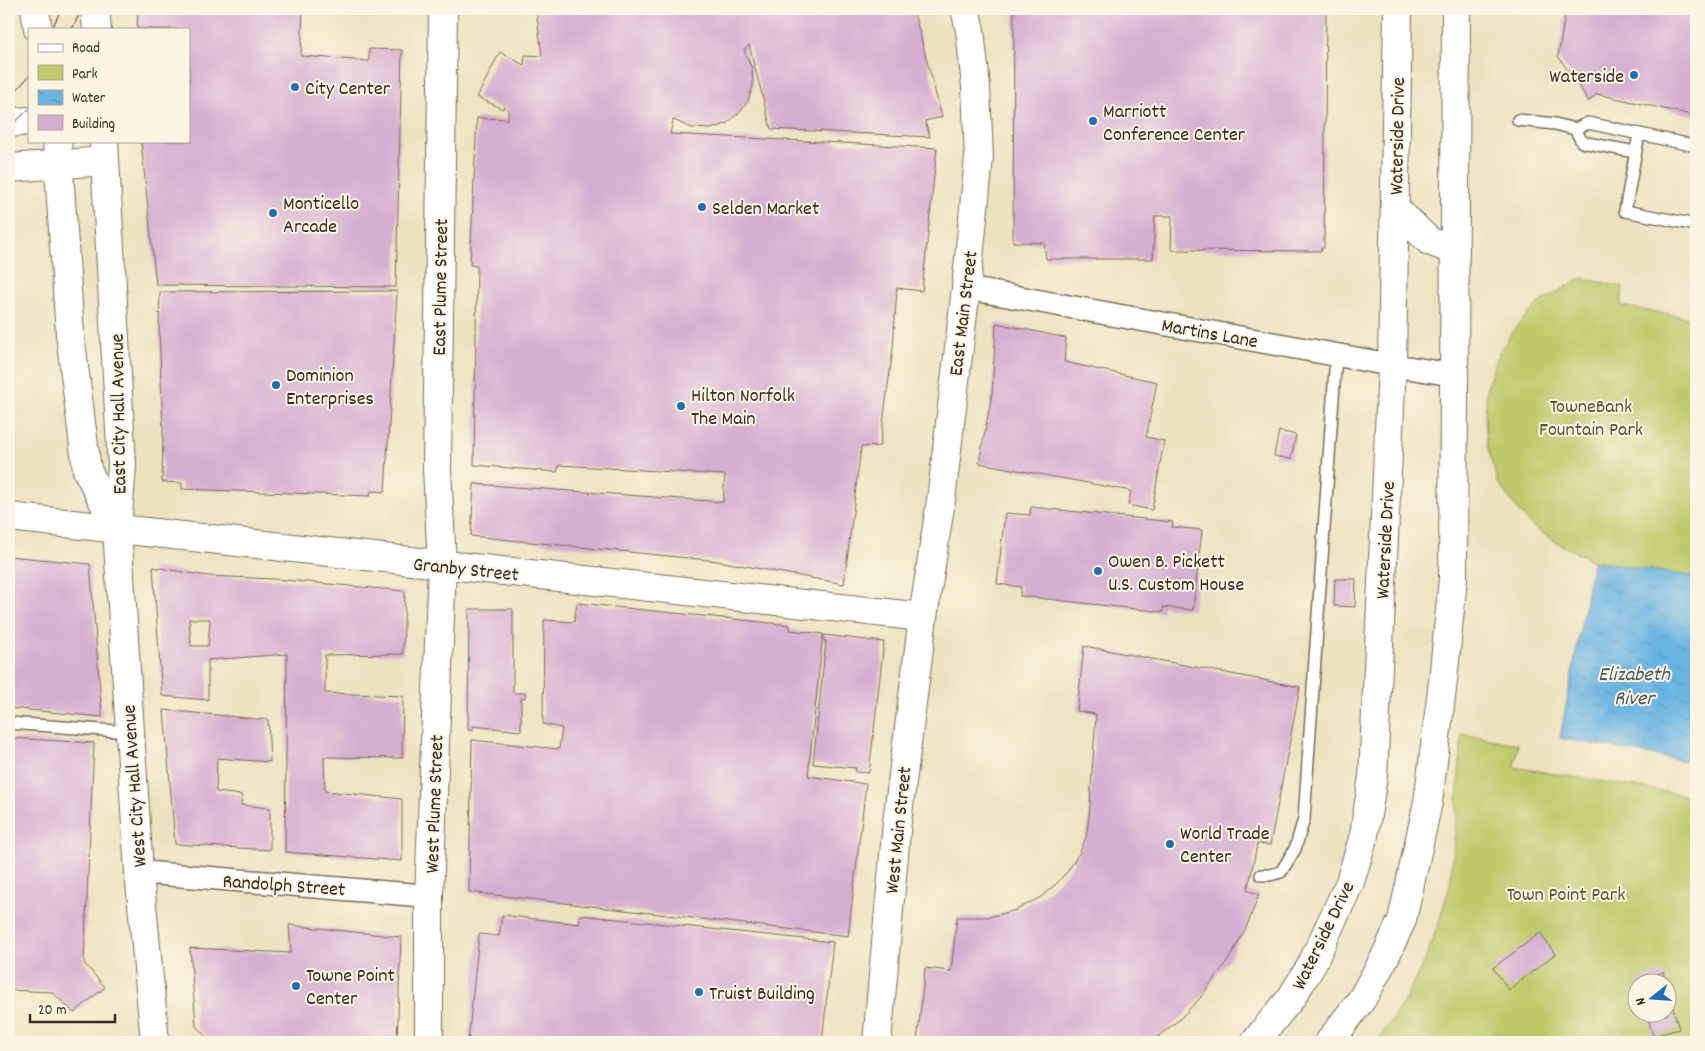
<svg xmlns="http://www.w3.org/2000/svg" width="1705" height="1051" font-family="Dekko,sans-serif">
	<defs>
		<pattern id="water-ripples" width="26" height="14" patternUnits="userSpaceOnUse" patternTransform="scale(1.25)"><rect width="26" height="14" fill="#6ab4e2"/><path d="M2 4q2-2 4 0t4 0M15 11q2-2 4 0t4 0" fill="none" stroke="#5893b7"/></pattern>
	</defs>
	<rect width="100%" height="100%" fill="#fcf5e5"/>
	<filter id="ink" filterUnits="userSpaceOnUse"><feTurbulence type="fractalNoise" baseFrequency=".02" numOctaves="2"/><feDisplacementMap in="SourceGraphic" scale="10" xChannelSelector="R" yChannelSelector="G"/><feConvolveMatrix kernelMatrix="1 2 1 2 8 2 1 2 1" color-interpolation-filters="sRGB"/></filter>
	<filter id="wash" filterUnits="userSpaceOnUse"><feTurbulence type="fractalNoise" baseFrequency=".0096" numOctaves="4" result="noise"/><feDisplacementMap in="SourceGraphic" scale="20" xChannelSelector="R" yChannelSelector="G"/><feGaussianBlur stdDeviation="1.12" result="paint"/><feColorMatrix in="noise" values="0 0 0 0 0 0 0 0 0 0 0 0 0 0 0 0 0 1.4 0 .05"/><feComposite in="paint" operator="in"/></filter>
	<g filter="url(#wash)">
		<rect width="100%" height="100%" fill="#ede2c0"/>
		<g fill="#beca6c" stroke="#7c7a45" fill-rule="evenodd">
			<path d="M1581 278 1623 287 1621 306 1696 319V577L1593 561 1554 541 1532 526 1518 510 1498 483 1487 445 1485 416 1487 386 1499 353 1516 327 1539 303Z"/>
			<path d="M1462 734 1518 744 1514 767 1696 797V1042H1377L1404 1001 1425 960 1439 922 1450 885 1454 846ZM1638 984H1668V1014H1638Z"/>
		</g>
		<path fill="url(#water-ripples)" stroke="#526f80" d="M1593 561 1696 577V763L1560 738Z"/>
		<g id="blocks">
			<g fill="#d4afd1" fill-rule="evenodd">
				<path d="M138 9H303L301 56 369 61V49L402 50 396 287 156 285 141 141H189V29H137Z"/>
				<path d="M536 9H913L942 117 925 121 930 137 771 129 749 45 744 50 752 69 753 86 748 101 741 111 726 124 711 129 692 128 673 120 670 134 937 148 922 291 897 288 893 348 880 446 861 447 844 584 718 561 471 536 474 484 723 502 725 475 559 465 557 472 474 465 477 266 470 265 477 118 508 119V109L504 106 503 109 477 97 500 52 524 65 525 55 542 56Z"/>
				<path d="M1014 9H1326L1324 248H1321L1322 251 1171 250 1172 216H1155L1153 259H1046L1044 243 1013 242Z"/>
				<path d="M1566 9H1696V116L1597 94 1589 101 1558 56Z"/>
				<path d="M397 291 385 492 371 491 370 496 182 489V483L162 482 163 432 159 328 160 292Z"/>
				<path d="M996 323 1066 338 1064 362 1157 382 1146 437 1164 441 1152 510 1128 505 1131 491 979 463 992 394Z"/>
				<path d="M1279 431 1296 435 1291 459 1274 456Z"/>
				<path d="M1031 507 1173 522 1172 527 1202 530 1193 610 1163 607V612L1020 596 1021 587 997 584 1005 513 1030 515Z"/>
				<path d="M9 556 90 564 102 717 9 708Z"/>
				<path d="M153 567 208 576 274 579 405 591 403 654 325 655V693L403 696 402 758 324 757 325 791 402 799V861L285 852 287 654 208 660V700L162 696ZM189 619H210L208 646H191Z"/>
				<path d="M1335 579H1356L1355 607 1334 606Z"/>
				<path d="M577 603 790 625V630L823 634 808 776 866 784 848 936 469 892 472 740 559 749 562 728 543 724 544 620 574 622Z"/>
				<path d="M469 609H513V693H525V698H521V731L473 726V730H468Z"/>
				<path d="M824 635 884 642 869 773 855 772 856 768 813 764 826 641H824Z"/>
				<path d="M1084 646 1300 687 1270 845 1257 844 1251 875 1247 890 1259 895 1246 928 1229 959 1200 998 1180 1019 1151 1042H917L925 968 951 971 957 917H989L1016 910 1041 897 1056 884 1067 872 1080 852 1086 837 1089 818 1096 714 1077 711Z"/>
				<path d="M164 710 268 720 270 762 217 758 216 792 242 795 241 805 270 808V850L175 844Z"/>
				<path d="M9 738 94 743 84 963 105 987 74 1013 52 992 9 990Z"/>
				<path d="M502 915 579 924 580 915 833 942 822 1042H468L479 934 499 936Z"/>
				<path d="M289 925 401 937 397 1042H211L196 1026 190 948 291 953Z"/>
				<path d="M1540 933 1555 954 1509 990 1493 968Z"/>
				<path d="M1663 972 1666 984H1638L1637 980Z"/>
				<path d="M1668 989 1679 1029 1653 1036 1647 1014H1668Z"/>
			</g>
		</g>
	</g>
	<g filter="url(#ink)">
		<use href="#blocks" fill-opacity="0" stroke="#796a57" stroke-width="1"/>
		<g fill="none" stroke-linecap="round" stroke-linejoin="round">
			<g stroke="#796a57" stroke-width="14">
				<g id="lane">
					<path d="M1518 120 1555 124 1575 129 1588 123 1696 146"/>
					<path d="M1575 129 1582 142 1635 152"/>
					<path d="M1639 134 1625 211 1696 225"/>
					<path d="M9 723 130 732"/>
					<path d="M1261 875H1270L1281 872 1295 849 1304 819 1336 355"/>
				</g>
			</g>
			<g stroke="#796a57" stroke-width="25">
				<g id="street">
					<path d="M966 288 1392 365 1455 375"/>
					<path d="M139 872 429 896"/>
				</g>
			</g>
			<g stroke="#796a57" stroke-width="30">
				<g id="secondary">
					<path d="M35 9 38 29"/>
					<path d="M95 9 97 29"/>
					<path d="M9 123 29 121"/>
					<path d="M57 141 70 334 87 470 117 529"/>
					<path d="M104 141 122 466 117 529 139 872 155 1042"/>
					<path d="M9 168 105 161"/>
					<path d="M9 517 923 617"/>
					<path d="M429 1042V896L442 565 437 469 443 9"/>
					<path d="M877 1042 897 822 923 617 941 500 966 288 979 158 976 87 970 30 965 9"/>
				</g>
			</g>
			<g stroke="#796a57" stroke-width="30">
				<g id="primary">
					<path d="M1395 208 1429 241 1455 251"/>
					<path d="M1255 1042 1291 998 1311 966 1350 882 1364 835 1373 776 1392 365 1398 9"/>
					<path d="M1329 1042 1362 999 1385 957 1402 920 1428 802 1443 681 1453 578 1456 9"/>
				</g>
			</g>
			<use href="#lane" stroke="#fff" stroke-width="11"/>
			<use href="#street" stroke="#fff" stroke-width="22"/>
			<use href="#secondary" stroke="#fff" stroke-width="28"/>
			<use href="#primary" stroke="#fff" stroke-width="28"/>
			<g stroke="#3b2a1e" stroke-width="1">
				<path d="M52 29 61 9"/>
				<path d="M72 29 82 9"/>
				<path d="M9 99 29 76"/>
				<path d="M9 128 29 109"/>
			</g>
		</g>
	</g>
	<g fill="#1f6fb2" stroke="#fcf5e5" stroke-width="2">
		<circle cx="1634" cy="75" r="5"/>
		<circle cx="295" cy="87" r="5"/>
		<circle cx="1093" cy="121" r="5"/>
		<circle cx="702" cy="207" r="5"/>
		<circle cx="273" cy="213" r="5"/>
		<circle cx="276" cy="385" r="5"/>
		<circle cx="681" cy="406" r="5"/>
		<circle cx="1098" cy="571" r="5"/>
		<circle cx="1170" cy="844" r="5"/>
		<circle cx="296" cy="986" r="5"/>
		<circle cx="699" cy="992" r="5"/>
	</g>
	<g text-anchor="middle" stroke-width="4" stroke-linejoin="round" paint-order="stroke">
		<g font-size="20" fill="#3b2a1e" stroke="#fcf5e5" text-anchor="start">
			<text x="1624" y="82" text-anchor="end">Waterside</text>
			<text x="305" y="94">City Center</text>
			<text x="1103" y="117">Marriott<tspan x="1103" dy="23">Conference Center</tspan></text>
			<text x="283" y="209">Monticello<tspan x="283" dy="23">Arcade</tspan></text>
			<text x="712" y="214">Selden Market</text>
			<text x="286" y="381">Dominion<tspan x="286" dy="23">Enterprises</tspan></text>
			<text x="691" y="401">Hilton Norfolk<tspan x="691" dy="23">The Main</tspan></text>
			<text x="1108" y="567">Owen B. Pickett<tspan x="1108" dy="23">U.S. Custom House</tspan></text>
			<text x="1180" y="839">World Trade<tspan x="1180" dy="23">Center</tspan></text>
			<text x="306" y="981">Towne Point<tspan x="306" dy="23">Center</tspan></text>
			<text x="709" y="999">Truist Building</text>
		</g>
		<g font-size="20" fill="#3b2a1e" stroke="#fcf5e5">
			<text transform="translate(1396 136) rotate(-89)" y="7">Waterside Drive</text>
			<text transform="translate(439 287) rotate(-89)" y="7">East Plume Street</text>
			<text transform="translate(962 313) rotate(-83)" y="7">East Main Street</text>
			<text transform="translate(1210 332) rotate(10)" y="7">Martins Lane</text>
			<text transform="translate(117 414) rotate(-91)" y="7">East City Hall Avenue</text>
			<text transform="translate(1384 540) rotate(-87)" y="7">Waterside Drive</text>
			<text transform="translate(466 568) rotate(6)" y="7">Granby Street</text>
			<text transform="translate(133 786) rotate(-94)" y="7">West City Hall Avenue</text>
			<text transform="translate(433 804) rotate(-88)" y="7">West Plume Street</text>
			<text transform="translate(897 830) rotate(-84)" y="7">West Main Street</text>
			<text transform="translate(284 884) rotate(4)" y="7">Randolph Street</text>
			<text transform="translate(1322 935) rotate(-64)" y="7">Waterside Drive</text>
		</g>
		<g font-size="20" fill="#5c5232" stroke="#fcf5e5">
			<text x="1591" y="412">TowneBank<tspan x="1591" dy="23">Fountain Park</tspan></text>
			<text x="1566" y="900">Town Point Park</text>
		</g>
		<g font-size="21" font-style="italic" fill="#4b5a63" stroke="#fcf5e5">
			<text x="1634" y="680">Elizabeth<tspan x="1634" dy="24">River</tspan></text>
		</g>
	</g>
	<rect width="1705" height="1051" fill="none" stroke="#fcf5e5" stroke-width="30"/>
	<rect x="28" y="28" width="162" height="115" fill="#fcf5e5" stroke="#afa495"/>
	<rect x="38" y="44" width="25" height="8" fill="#ffffff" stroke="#afa495"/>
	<text x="72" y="52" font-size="15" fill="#3b2a1e">Road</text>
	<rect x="38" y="65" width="25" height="15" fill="#beca6c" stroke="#afa495"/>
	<text x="72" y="78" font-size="15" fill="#3b2a1e">Park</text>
	<rect x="38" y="90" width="25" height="15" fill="url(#water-ripples)" stroke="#afa495"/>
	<text x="72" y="102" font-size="15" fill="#3b2a1e">Water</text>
	<rect x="38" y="115" width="25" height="15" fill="#d4afd1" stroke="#afa495"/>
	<text x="72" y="128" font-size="15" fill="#3b2a1e">Building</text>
	<g transform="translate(1652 998) rotate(253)"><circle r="24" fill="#fcf5e5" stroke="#afa495"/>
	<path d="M0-4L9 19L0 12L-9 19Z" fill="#1f6fb2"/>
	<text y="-8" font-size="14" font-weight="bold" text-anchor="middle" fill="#3b2a1e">N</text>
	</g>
	<path d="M30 1014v8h85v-8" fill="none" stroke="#3b2a1e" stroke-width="2.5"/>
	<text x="38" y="1014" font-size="15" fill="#3b2a1e" stroke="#fcf5e5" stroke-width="4" paint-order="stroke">20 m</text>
</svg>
